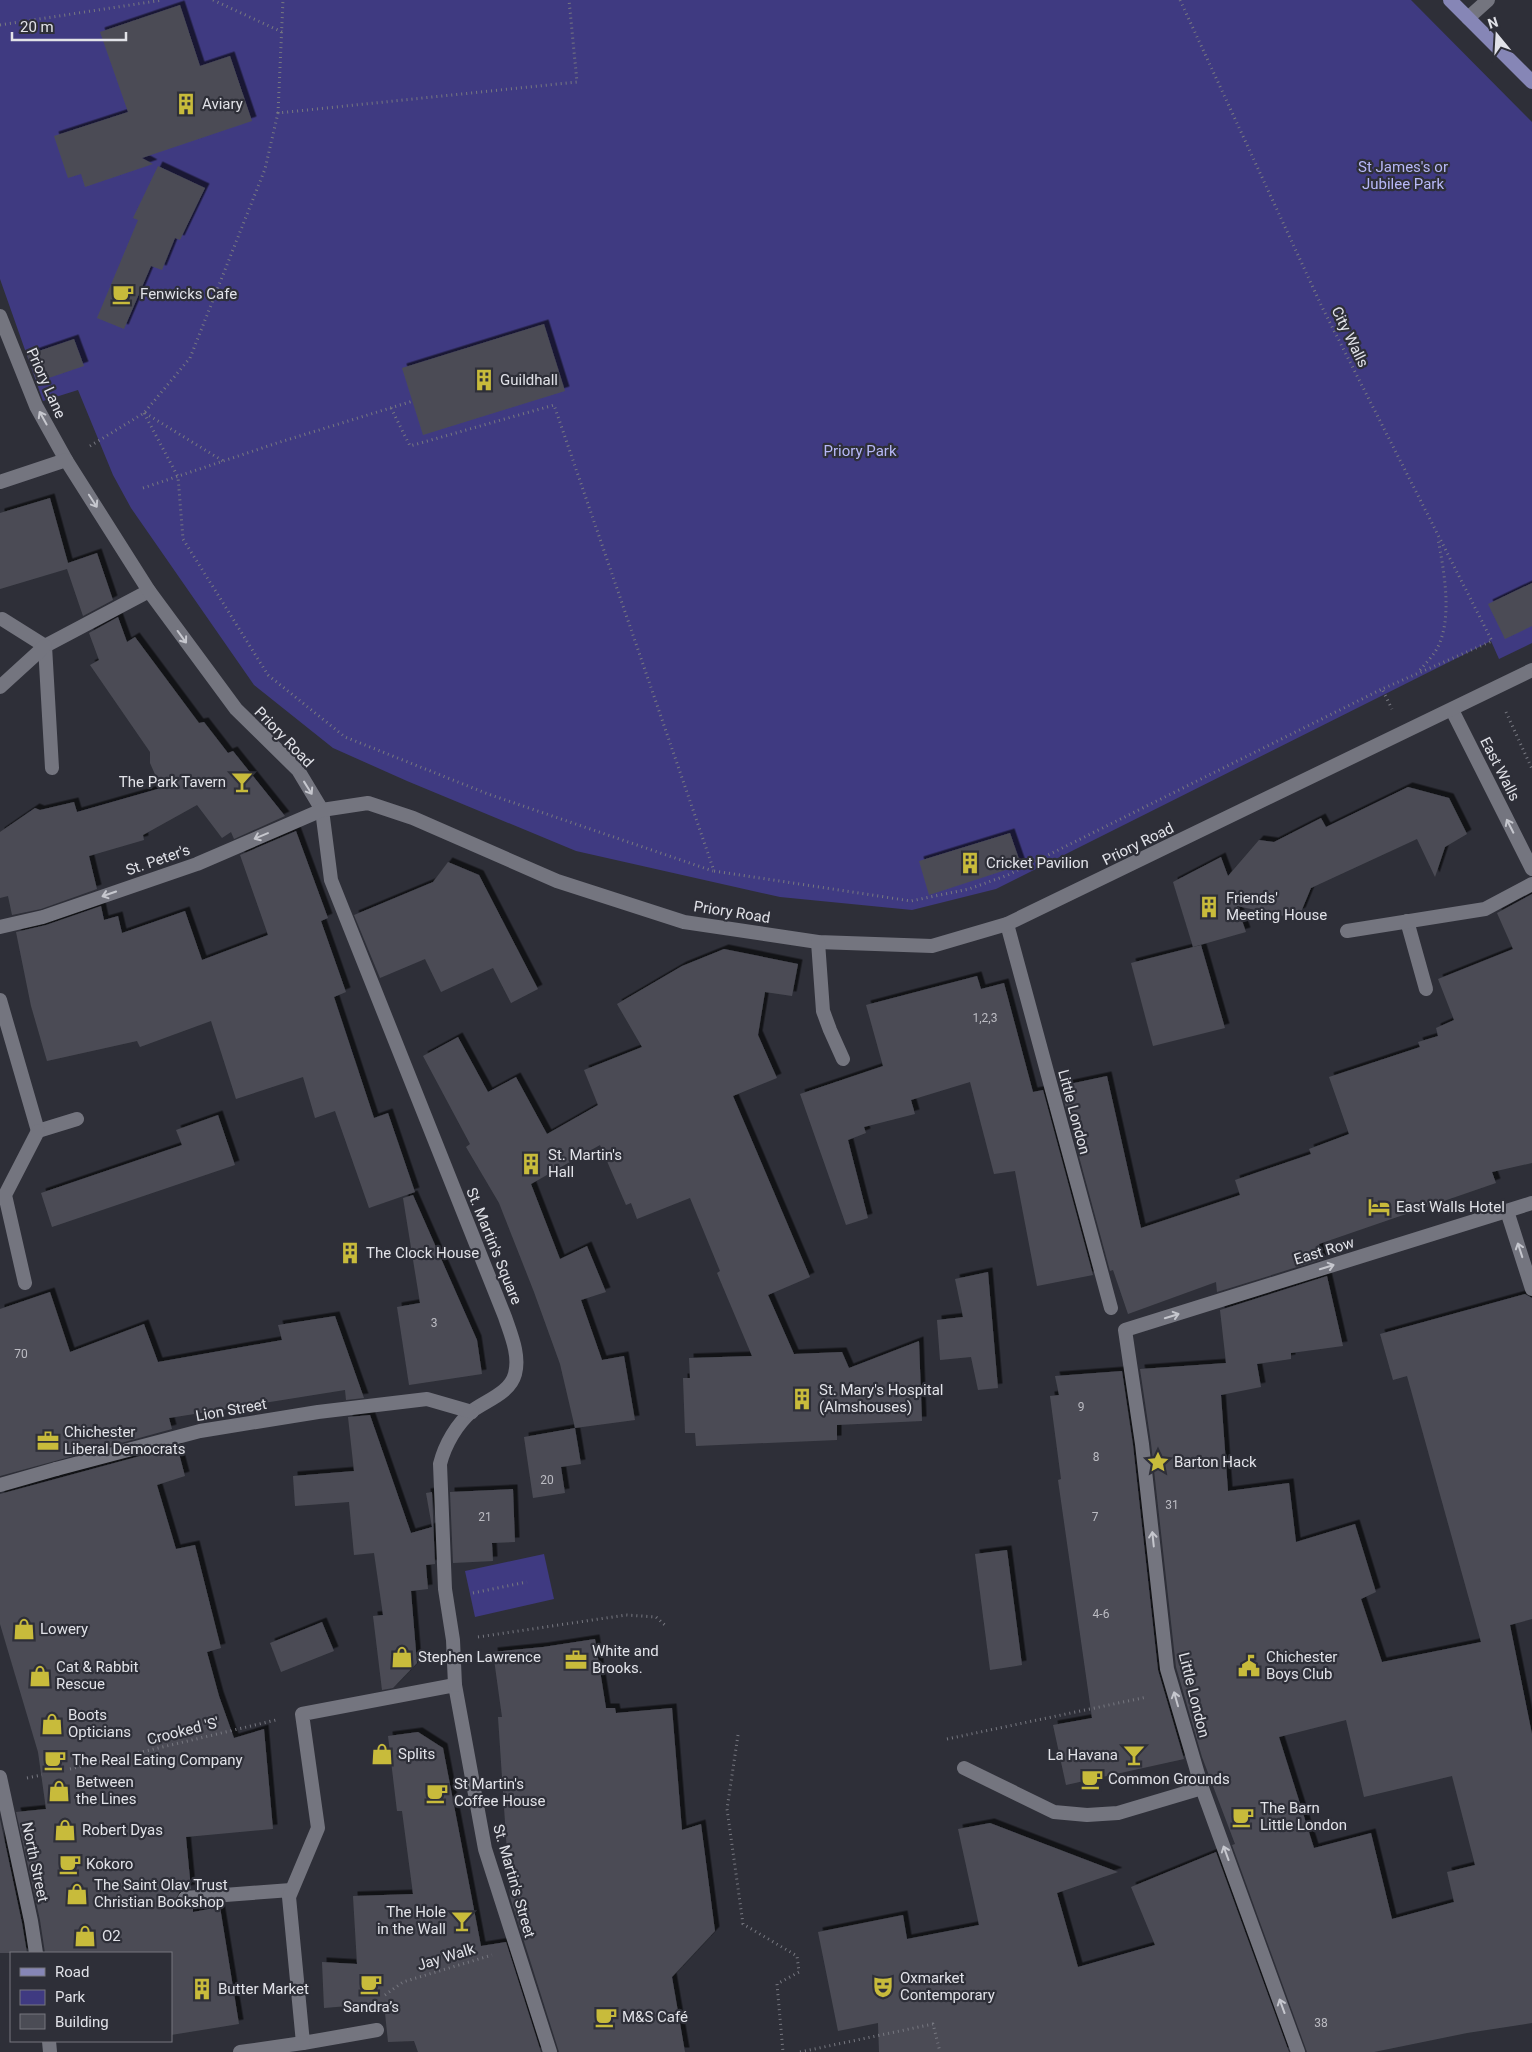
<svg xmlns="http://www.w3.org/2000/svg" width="1532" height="2052" font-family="Roboto,sans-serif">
	<defs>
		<filter id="shadow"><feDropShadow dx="4.5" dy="-4.5" stdDeviation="0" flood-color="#0009"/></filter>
	</defs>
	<rect width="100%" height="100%" fill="#2e2f38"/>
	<g fill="#3f3a81">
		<path d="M0 0H1411L1532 122V643L1499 659 1491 641 996 889 912 910 780 897 576 851 407 781 333 748 254 685 131 508 113 475 78 390 43 401 0 279Z"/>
		<path d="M544 1554 554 1599 475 1617 465 1571Z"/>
	</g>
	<g fill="#4b4c55" fill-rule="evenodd" filter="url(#shadow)">
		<path d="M180 5 200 66 230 56 252 121 142 158 153 164 85 187 81 174 68 178 54 136 128 112 100 32Z"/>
		<path d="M158 166 205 188 180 240 175 238 162 270 151 266 124 329 97 318 138 220 133 218Z"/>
		<path d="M544 324 565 391 423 435 402 368Z"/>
		<path d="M74 339 84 366 37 382 27 355Z"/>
		<path d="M50 498 68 563 97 553 113 600 83 616 67 569 0 589V513Z"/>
		<path d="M1532 583V626L1505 639 1488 604Z"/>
		<path d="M118 617 127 642 135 637 199 723 204 722 228 753 233 751 285 816 234 839 231 832 222 838 197 805 143 835 144 840 89 856 97 889 41 909 12 915 8 896 0 898V832L35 808 40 810 74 802 77 812 161 788 150 763V752L90 665 99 660 89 633Z"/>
		<path d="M1408 787 1449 798 1467 834 1445 847 1435 877 1417 839 1311 888 1301 912 1289 917 1237 906 1246 932 1193 947 1173 882 1221 857 1228 876 1259 840 1274 842 1321 818 1326 827Z"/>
		<path d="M296 831 328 918 321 921 346 992 334 997 374 1118 388 1113 415 1192 369 1208 335 1111 315 1118 303 1077 236 1099 211 1021 140 1047 137 1041 47 1061 31 1006 16 932 46 925 101 906 104 920 118 916 122 933 185 911 202 960 268 935 240 855Z"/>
		<path d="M1010 833 1021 865 929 895 919 861Z"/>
		<path d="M448 862 479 875 538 989 511 1003 493 968 441 992 425 959 380 978 354 915 433 882Z"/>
		<path d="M1532 894V1163L1492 1172 1496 1183 1319 1244 1323 1259 1217 1292 1216 1282 1128 1314 1113 1270 1110 1271 1060 1086 1107 1076 1141 1228 1240 1195 1235 1180 1311 1154 1309 1149 1349 1134 1329 1077 1420 1047 1418 1042 1438 1036 1436 1028 1454 1020 1438 979 1513 949 1497 913Z"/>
		<path d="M1201 945 1225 1028 1153 1046 1131 963Z"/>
		<path d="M724 949 798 964 792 996 765 992 758 1035 777 1078 733 1096 810 1277 768 1295 794 1354 842 1352 849 1368 919 1341 922 1421 837 1425V1440L696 1446 695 1433H685L683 1378H690L689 1358 752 1356 717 1273 720 1271 690 1198 637 1219 631 1203 626 1205 600 1145 531 1184 560 1259 587 1246 606 1292 581 1300 602 1360 624 1356 635 1420 575 1428 581 1464 561 1467 565 1493 533 1498 524 1437 575 1428 560 1364 534 1292 499 1203 466 1147 470 1144 423 1056 458 1037 488 1092 516 1077 547 1134 598 1105 584 1070 642 1047 617 1004 682 966Z"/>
		<path d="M977 976 981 989 1004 983 1033 1092 1043 1090 1093 1275 1037 1286 1015 1171 994 1174 970 1082 911 1100 915 1114 864 1127 866 1133 848 1140 868 1218 846 1225 800 1094 883 1066 866 1005Z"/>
		<path d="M218 1115 235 1165 52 1227 41 1193 182 1145 176 1130Z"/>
		<path d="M413 1195 477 1340 482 1374 409 1385 397 1307 420 1303 403 1198Z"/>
		<path d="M988 1272 998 1388 978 1390 971 1357 940 1360 937 1320 963 1317 955 1279Z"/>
		<path d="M1327 1276 1343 1346 1291 1353V1359L1257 1364 1261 1387 1221 1395 1228 1491 1289 1483 1296 1542 1355 1524 1376 1592 1361 1599 1382 1662 1481 1642 1407 1376 1393 1380 1380 1334 1525 1294 1532 1298V1619L1510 1625 1532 1734V2023L1467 2033 1374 2052H1307L1232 1845 1235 1844 1202 1757 1176 1667 1151 1443 1140 1369 1226 1363 1220 1310ZM1346 1720 1364 1797 1452 1776 1475 1865 1447 1872 1454 1902 1392 1919 1371 1833 1314 1848 1279 1737Z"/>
		<path d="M50 1292 70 1352 144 1324 158 1362 282 1340 278 1325 335 1316 364 1398 346 1400 345 1390 169 1418 172 1429 0 1476V1309Z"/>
		<path d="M1122 1371 1133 1445 1158 1670 1184 1759 1066 1785 1053 1725 1092 1718 1058 1480 1061 1479 1050 1396 1059 1395 1055 1376Z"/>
		<path d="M370 1415 411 1533 432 1527 426 1493 432 1492 435 1564 426 1565 428 1589 411 1591 417 1663 393 1688 382 1690 373 1616 383 1615 374 1553 354 1555 349 1502 295 1506 293 1476 354 1471 348 1417Z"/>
		<path d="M177 1446 185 1476 157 1485 176 1549 195 1545 221 1648 207 1652 219 1696 234 1738 264 1729 273 1829 186 1837 191 1889 180 1891 176 1899 182 1906H193V1912L220 1907 239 2024 171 2035V1953H45L40 1920 16 1812 46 1809 38 1752 0 1624V1494Z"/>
		<path d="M513 1489 515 1542 492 1543 493 1561 453 1563 450 1492Z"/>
		<path d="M1007 1550 1022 1665 990 1670 975 1554Z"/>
		<path d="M322 1622 334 1651 281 1672 270 1643Z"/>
		<path d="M595 1639 606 1708H615L616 1713 672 1708 682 1830 701 1824 715 1931 672 1977 685 2052H559L510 1897 498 1717H502L493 1652 543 1647Z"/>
		<path d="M418 1732 443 1748 481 1946 506 1942 541 2052H418L414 2041 388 2042 384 2003 324 2008 322 1962 357 1964 353 1896 413 1894 402 1811H397L388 1736Z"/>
		<path d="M0 1819 22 1923 27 1953H0Z"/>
		<path d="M990 1823 1118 1872 1057 1893 1078 1967 1155 1945 1131 1887 1216 1852 1289 2052H879L878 2023 838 2031 818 1932 903 1915 907 1939 979 1925 958 1829Z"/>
	</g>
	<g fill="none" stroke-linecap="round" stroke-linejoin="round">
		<g stroke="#777880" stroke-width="3" stroke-dasharray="1 4" stroke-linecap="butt">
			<path d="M213 0 282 32"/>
			<path d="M1180 0 1322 307 1492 641 1382 689 1392 709"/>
			<path d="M0 25 163 0"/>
			<path d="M278 113 283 0"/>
			<path d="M391 408 410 446 554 405 714 871 911 901 969 889 1008 875 1382 689"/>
			<path d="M144 413 178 477 183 539 268 675 345 737 488 794 713 871"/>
			<path d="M145 413 223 461"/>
			<path d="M90 446 144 413 190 358 265 169 278 113 577 82 569 0"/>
			<path d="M143 488 277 443 413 401"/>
			<path d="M1420 670C1425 664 1431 658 1435 652 1454 622 1444 571 1438 539"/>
			<path d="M1506 712 1532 769"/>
			<path d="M473 1593 527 1582"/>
			<path d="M478 1637 626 1615 656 1617 667 1627"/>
			<path d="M738 1735 727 1809 743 1924 797 1956 799 1972 777 1984 783 2052"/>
			<path d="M947 1739 1147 1697"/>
			<path d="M70 1769 276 1720"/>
			<path d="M27 1778 42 1775"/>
			<path d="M385 1995 403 1982 492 1955"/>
			<path d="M800 2052 933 2024 940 2052"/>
		</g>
		<g stroke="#74757f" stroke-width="14">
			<path d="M0 316 36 406 66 460"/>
			<path d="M2 619 45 646 149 591"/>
			<path d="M45 646 52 768"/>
			<path d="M0 687 45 646"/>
			<path d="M1407 921 1426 989"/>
			<path d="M1347 931 1485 909 1532 884"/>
			<path d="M0 1000 38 1131 77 1119"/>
			<path d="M25 1283 5 1195 38 1131"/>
			<path d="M964 1768 1054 1812 1087 1815 1118 1813 1202 1788"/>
			<path d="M185 1898 291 1890"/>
			<path d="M377 2030 303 2043 289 1897 318 1828 302 1714 455 1685 485 1849 550 2052"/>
			<path d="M240 2052 303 2043"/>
		</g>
		<g stroke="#74757f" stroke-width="14">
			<path d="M0 1485 56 1469"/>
			<path d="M0 1777 31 1921 36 1953"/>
			<path d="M49 2041 50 2052"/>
		</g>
		<g stroke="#74757f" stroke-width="14">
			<path d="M1468 18 1488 0"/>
			<path d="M0 482 66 460 149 591 236 709 298 770 322 810 331 880 505 1317C511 1335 520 1355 515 1374 510 1393 487 1400 472 1411 457 1424 445 1444 440 1464L445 1589 453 1640 455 1685"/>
			<path d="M1452 710 1532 869"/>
			<path d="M1007 924 1111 1308"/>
			<path d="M0 927 43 917 197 864 322 810 368 803 413 818 557 881 684 922 818 942 932 946 1007 924 1532 670"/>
			<path d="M818 942 823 1011 830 1030 843 1059"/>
			<path d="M1507 1211 1532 1289"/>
			<path d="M56 1469 200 1431 318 1412 427 1399 472 1412"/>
			<path d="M1298 2052 1202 1788 1167 1669 1142 1444 1125 1330 1532 1203"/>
		</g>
		<path stroke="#8686b6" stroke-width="14" d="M1450 0 1532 82"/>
	</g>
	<defs><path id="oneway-shaft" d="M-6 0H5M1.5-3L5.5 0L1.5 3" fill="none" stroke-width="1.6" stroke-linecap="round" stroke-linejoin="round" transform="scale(1.25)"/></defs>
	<g stroke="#c6c7ce">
		<use href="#oneway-shaft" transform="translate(43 418) rotate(-119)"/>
		<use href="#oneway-shaft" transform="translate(93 501) rotate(57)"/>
		<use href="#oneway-shaft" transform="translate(182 637) rotate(54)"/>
		<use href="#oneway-shaft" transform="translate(308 788) rotate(58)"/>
		<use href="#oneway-shaft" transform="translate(1510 826) rotate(-117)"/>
		<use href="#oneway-shaft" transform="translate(261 836) rotate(157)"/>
		<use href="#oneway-shaft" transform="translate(109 894) rotate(161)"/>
		<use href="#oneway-shaft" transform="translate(1520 1250) rotate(-108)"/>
		<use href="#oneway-shaft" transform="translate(1327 1267) rotate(-17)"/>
		<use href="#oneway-shaft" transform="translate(1172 1316) rotate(-17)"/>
		<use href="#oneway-shaft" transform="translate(1153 1539) rotate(-96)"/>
		<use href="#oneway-shaft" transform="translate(1176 1699) rotate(-106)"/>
		<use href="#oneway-shaft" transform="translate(1226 1853) rotate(-110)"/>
		<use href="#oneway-shaft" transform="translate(1282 2006) rotate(-110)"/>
	</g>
	<defs>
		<g id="building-bare" transform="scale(1.725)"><path d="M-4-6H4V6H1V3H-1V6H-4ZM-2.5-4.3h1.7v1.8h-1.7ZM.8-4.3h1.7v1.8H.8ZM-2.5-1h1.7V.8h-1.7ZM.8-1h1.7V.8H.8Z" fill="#c8bb3b" stroke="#2e2f38" stroke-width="2.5" paint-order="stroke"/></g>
		<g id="cafe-bare" transform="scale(1.725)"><path d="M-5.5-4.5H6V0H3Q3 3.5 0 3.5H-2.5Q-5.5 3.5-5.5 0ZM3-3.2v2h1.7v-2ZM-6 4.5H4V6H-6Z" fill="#c8bb3b" stroke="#2e2f38" stroke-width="2.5" paint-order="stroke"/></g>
		<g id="bar-bare" transform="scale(1.725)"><path d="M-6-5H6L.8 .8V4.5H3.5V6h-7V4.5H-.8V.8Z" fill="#c8bb3b" stroke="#2e2f38" stroke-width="2.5" paint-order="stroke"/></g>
		<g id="hotel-bare" transform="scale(1.725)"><path d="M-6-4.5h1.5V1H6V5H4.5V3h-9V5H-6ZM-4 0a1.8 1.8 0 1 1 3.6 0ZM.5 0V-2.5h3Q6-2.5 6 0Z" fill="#c8bb3b" stroke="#2e2f38" stroke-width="2.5" paint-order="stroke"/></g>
		<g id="office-bare" transform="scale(1.725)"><path d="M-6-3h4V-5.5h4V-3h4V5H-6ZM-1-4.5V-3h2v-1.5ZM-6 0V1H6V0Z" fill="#c8bb3b" stroke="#2e2f38" stroke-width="2.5" paint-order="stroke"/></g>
		<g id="sight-bare" transform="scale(1.725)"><path d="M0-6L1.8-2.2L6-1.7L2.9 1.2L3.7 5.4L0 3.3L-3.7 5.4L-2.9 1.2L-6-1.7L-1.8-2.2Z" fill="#c8bb3b" stroke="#2e2f38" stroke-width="2.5" paint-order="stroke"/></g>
		<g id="shop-bare" transform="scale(1.725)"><path d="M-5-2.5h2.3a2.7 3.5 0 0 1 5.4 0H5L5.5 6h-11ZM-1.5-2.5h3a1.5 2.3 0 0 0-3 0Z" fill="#c8bb3b" stroke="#2e2f38" stroke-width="2.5" paint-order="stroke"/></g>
		<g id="civic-bare" transform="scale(1.725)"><path d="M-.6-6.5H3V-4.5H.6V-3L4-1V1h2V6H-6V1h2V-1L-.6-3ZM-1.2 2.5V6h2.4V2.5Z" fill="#c8bb3b" stroke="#2e2f38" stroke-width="2.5" paint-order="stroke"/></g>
		<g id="theatre-bare" transform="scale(1.725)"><path d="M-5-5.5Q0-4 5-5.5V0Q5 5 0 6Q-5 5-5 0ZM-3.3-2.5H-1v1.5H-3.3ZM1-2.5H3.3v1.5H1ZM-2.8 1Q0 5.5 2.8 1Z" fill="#c8bb3b" stroke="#2e2f38" stroke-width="2.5" paint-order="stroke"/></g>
	</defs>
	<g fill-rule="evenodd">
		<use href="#building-bare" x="186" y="104"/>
		<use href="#cafe-bare" x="123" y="294"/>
		<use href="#building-bare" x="484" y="380"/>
		<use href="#bar-bare" x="242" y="782"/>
		<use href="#building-bare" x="970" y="863"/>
		<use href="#building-bare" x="1209" y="907"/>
		<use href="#building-bare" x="531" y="1164"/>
		<use href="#hotel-bare" x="1379" y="1207"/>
		<use href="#building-bare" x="350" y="1253"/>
		<use href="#building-bare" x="802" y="1399"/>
		<use href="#office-bare" x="48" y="1441"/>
		<use href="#sight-bare" x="1158" y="1462"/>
		<use href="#shop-bare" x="24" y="1629"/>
		<use href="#shop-bare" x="402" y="1657"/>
		<use href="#office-bare" x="576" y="1660"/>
		<use href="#civic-bare" x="1249" y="1666"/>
		<use href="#shop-bare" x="40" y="1676"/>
		<use href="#shop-bare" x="52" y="1724"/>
		<use href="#shop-bare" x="382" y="1754"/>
		<use href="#bar-bare" x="1134" y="1755"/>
		<use href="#cafe-bare" x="55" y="1760"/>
		<use href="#cafe-bare" x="1092" y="1779"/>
		<use href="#shop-bare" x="59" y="1791"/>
		<use href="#cafe-bare" x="437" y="1793"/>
		<use href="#cafe-bare" x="1243" y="1817"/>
		<use href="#shop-bare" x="65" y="1830"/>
		<use href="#cafe-bare" x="70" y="1864"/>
		<use href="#shop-bare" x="77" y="1894"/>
		<use href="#bar-bare" x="462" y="1921"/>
		<use href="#shop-bare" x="85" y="1936"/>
		<use href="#cafe-bare" x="371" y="1984"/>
		<use href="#theatre-bare" x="883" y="1987"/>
		<use href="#building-bare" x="202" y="1989"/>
		<use href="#cafe-bare" x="606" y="2017"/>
	</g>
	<g text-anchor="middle" stroke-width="4.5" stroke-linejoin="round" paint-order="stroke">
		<g font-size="12" fill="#bcbcc3">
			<text x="985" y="1022">1,2,3</text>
			<text x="434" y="1327">3</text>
			<text x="21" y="1358">70</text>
			<text x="1081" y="1411">9</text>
			<text x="1096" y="1461">8</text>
			<text x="547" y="1484">20</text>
			<text x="1172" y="1509">31</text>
			<text x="485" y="1521">21</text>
			<text x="1095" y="1521">7</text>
			<text x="1101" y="1618">4-6</text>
			<text x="1321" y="2027">38</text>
		</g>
		<g font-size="15" fill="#e1e2e8" stroke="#2e2f38" text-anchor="start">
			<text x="202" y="109">Aviary</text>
			<text x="140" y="299">Fenwicks Cafe</text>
			<text x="500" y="385">Guildhall</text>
			<text x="226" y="787" text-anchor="end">The Park Tavern</text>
			<text x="986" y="868">Cricket Pavilion</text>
			<text x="1226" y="903">Friends'<tspan x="1226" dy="17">Meeting House</tspan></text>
			<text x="548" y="1160">St. Martin's<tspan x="548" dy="17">Hall</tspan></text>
			<text x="1396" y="1212">East Walls Hotel</text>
			<text x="366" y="1258">The Clock House</text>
			<text x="819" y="1395">St. Mary's Hospital<tspan x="819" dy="17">(Almshouses)</tspan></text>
			<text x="64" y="1437">Chichester<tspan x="64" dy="17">Liberal Democrats</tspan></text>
			<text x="1174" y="1467">Barton Hack</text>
			<text x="40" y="1634">Lowery</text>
			<text x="592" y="1656">White and<tspan x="592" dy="17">Brooks.</tspan></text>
			<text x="418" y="1662">Stephen Lawrence</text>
			<text x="1266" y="1662">Chichester<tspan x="1266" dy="17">Boys Club</tspan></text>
			<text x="56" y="1672">Cat &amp; Rabbit<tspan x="56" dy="17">Rescue</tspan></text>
			<text x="68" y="1720">Boots<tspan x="68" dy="17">Opticians</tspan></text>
			<text x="398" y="1759">Splits</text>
			<text x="1118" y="1760" text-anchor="end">La Havana</text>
			<text x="72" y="1765">The Real Eating Company</text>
			<text x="1108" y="1784">Common Grounds</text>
			<text x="76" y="1787">Between<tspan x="76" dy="17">the Lines</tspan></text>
			<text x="454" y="1789">St Martin's<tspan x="454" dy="17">Coffee House</tspan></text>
			<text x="1260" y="1813">The Barn<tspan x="1260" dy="17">Little London</tspan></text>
			<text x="82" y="1835">Robert Dyas</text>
			<text x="86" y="1869">Kokoro</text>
			<text x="94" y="1890">The Saint Olav Trust<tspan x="94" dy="17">Christian Bookshop</tspan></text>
			<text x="446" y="1917" text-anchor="end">The Hole<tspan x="446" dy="17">in the Wall</tspan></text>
			<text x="102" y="1941">O2</text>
			<text x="900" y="1983">Oxmarket<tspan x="900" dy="17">Contemporary</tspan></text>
			<text x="218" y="1994">Butter Market</text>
			<text x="371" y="2012" text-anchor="middle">Sandra’s</text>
			<text x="622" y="2022">M&amp;S Café</text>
		</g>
		<g font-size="15" fill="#b7b8f7" stroke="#2e2f38">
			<text x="1403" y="172">St James's or<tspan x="1403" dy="17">Jubilee Park</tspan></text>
			<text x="860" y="456">Priory Park</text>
		</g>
		<g font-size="15" fill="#e1e2e8" stroke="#2e2f38">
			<text transform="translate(1350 337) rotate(64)" y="5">City Walls</text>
			<text transform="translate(46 383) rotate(66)" y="5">Priory Lane</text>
			<text transform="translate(284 737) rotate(46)" y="5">Priory Road</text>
			<text transform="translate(1500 769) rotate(63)" y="5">East Walls</text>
			<text transform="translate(1138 844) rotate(-26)" y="5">Priory Road</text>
			<text transform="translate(158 860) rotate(-19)" y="5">St. Peter's</text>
			<text transform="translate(732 912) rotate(9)" y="5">Priory Road</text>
			<text transform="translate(1074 1112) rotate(75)" y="5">Little London</text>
			<text transform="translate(494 1246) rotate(68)" y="5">St. Martin's Square</text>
			<text transform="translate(1324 1251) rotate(-17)" y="5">East Row</text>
			<text transform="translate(231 1410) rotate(-10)" y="5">Lion Street</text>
			<text transform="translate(1194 1695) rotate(76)" y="5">Little London</text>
			<text transform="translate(183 1731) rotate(-14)" y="5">Crooked 'S'</text>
			<text transform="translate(35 1862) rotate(78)" y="5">North Street</text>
			<text transform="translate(514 1881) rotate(74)" y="5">St. Martin's Street</text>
			<text transform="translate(446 1957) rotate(-17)" y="5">Jay Walk</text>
		</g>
	</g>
	<rect x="10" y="1952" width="162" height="90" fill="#2e2f38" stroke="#76777e"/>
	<rect x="20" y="1968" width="25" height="8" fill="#8686b6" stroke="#76777e"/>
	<text x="55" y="1977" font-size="15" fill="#e1e2e8">Road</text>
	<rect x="20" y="1990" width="25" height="15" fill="#3f3a81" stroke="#76777e"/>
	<text x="55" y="2002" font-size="15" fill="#e1e2e8">Park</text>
	<rect x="20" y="2014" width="25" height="15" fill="#4b4c55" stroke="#76777e"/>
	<text x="55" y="2027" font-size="15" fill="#e1e2e8">Building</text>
	<g transform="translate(1497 35) rotate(342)" stroke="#2e2f38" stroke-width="4" paint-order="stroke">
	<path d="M0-4L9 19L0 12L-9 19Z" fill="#e1e2e8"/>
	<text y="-8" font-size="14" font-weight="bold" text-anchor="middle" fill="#e1e2e8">N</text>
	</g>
	<path d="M12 32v8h114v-8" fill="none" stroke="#e1e2e8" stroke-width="2.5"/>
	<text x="20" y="32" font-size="15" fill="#e1e2e8" stroke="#2e2f38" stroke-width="4" paint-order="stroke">20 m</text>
</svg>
